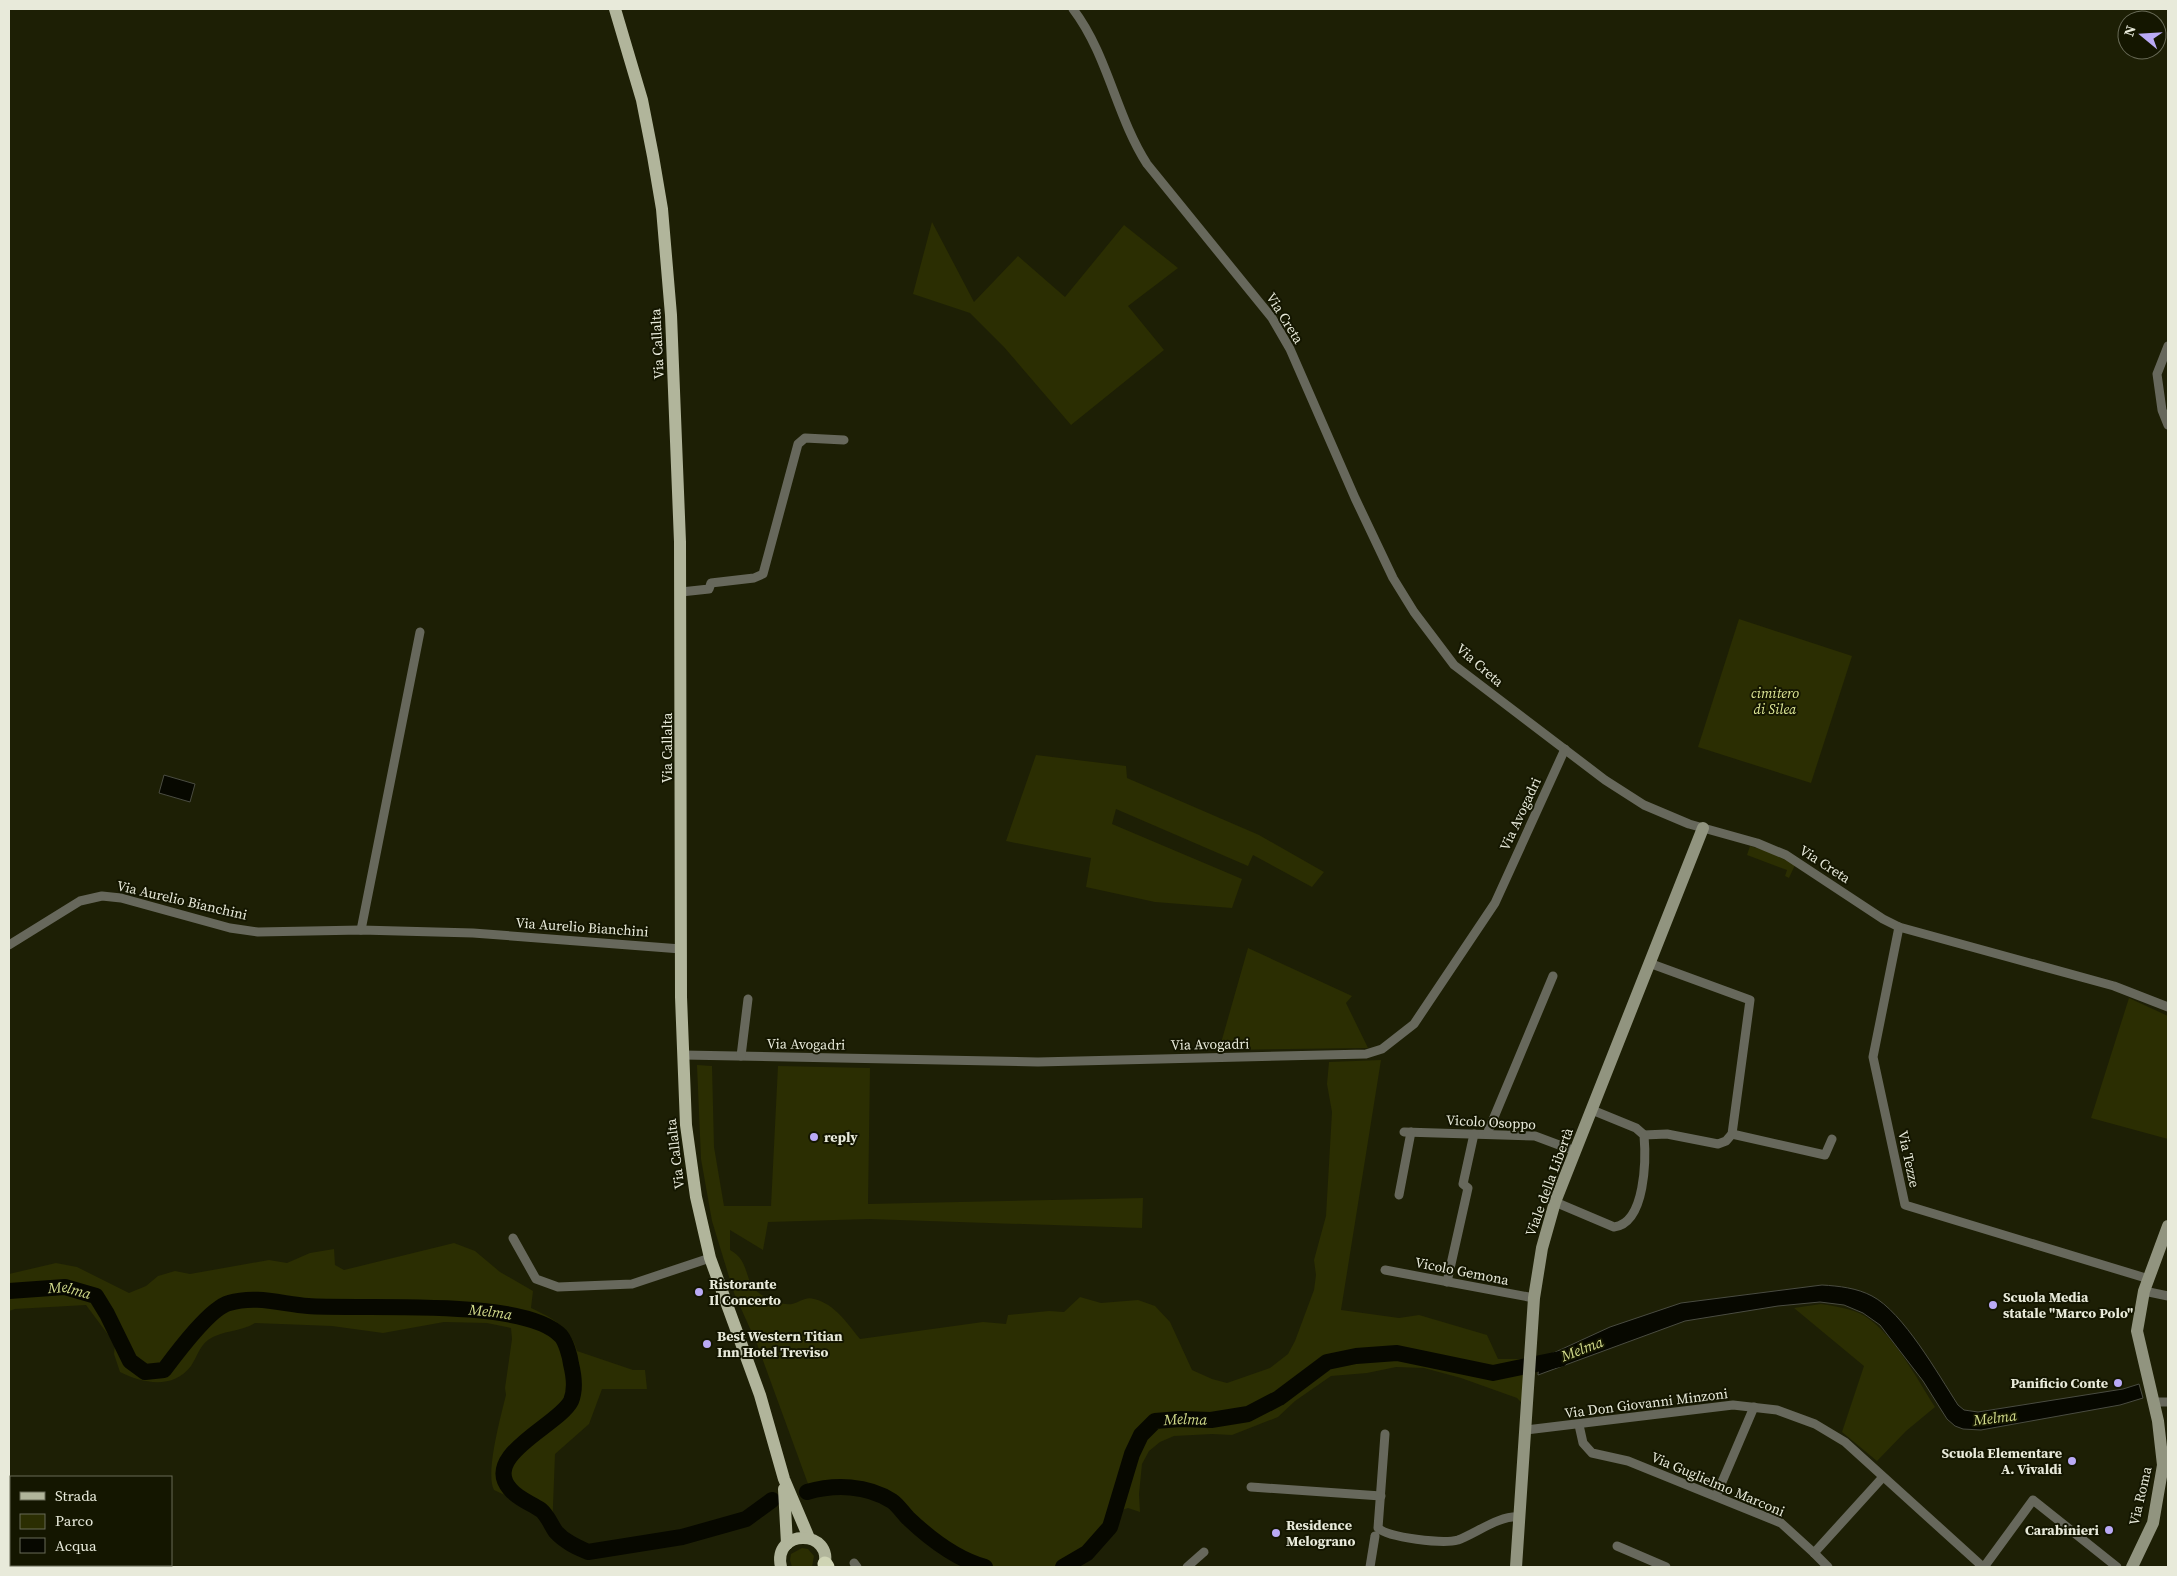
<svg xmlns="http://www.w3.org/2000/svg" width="2177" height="1576" font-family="'Source Serif 4',serif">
	<rect width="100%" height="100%" fill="#1d1f05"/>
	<g fill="#2b2e02">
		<path d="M932 222 974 302 1018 256 1065 297 1124 225 1178 268 1128 306 1164 350 1071 425 1004 347 970 313 913 294Z"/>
		<path d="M1739 619 1852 656 1811 783 1698 747Z"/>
		<path d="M1036 755 1126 766 1127 778 1259 835 1324 872 1312 887 1253 855 1248 866 1116 809 1112 824 1242 879 1232 908 1155 902 1086 887 1091 858 1006 841Z"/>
		<path d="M1750 846 1770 852 1795 865 1789 878 1785 876 1787 870 1747 855Z"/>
		<path d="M1248 948 1352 996 1346 1003 1368 1048 1219 1050Z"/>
		<path d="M2129 998 2168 1016V1139L2091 1118Z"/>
		<path d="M1381 1060 1341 1310 1399 1318 1419 1315 1487 1335 1498 1359H1525L1522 1403 1517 1398 1461 1378 1424 1368 1396 1367 1367 1373 1331 1376 1295 1401 1278 1417 1232 1435 1212 1434 1174 1436 1160 1442 1149 1451 1142 1464 1139 1494 1140 1512 1128 1508 1119 1511C1111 1532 1097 1557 1074 1566 1061 1571 992 1567 973 1567L960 1561 918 1530 897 1509 878 1497 847 1489 823 1491 825 1496 811 1492 757 1344 734 1293 712 1221 701 1159 697 1065 712 1066 714 1147 724 1206H771L778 1066 870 1068 868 1204 1143 1198 1142 1228 869 1219 768 1222 763 1250 730 1230V1250C751 1261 743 1282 759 1293 767 1299 783 1306 792 1304 800 1302 806 1296 814 1299 835 1304 847 1323 860 1339L983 1322 1006 1324 1008 1315 1049 1311 1064 1312 1080 1297 1101 1303 1138 1300 1155 1306 1170 1322 1192 1370 1212 1379 1227 1383 1270 1368 1288 1354 1295 1341 1314 1290 1316 1275 1314 1260 1326 1216 1332 1112 1327 1084 1329 1062Z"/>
		<path d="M454 1243 475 1251 500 1272 533 1291 531 1308C552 1318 571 1327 577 1351L633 1370H645L647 1389H602L589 1424 555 1454 552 1532 536 1510 494 1490C485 1474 501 1415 506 1395L505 1388 512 1339 511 1328 487 1323 444 1322 383 1333 332 1326 255 1323C241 1332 222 1330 208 1340 199 1347 197 1357 191 1366 173 1390 142 1383 120 1372L114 1354 115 1344 86 1305 15 1309 9 1311V1274L56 1263 77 1267 129 1293 146 1286 158 1276 175 1271 190 1274 269 1260 287 1263 310 1253 334 1249 335 1265 344 1270Z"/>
		<path d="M1821 1304C1834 1306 1847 1308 1859 1313 1890 1327 1917 1379 1935 1407L1906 1431 1877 1461 1842 1432 1864 1366 1794 1308Z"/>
		<path d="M802 1548 808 1549 814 1556 812 1567H792L790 1560 791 1554Z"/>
	</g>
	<g fill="#070800" stroke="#4a4c41">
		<path d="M164 775 195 784 190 802 159 793Z"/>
		<path d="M1822 1285C1839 1286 1857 1288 1872 1296 1903 1312 1938 1374 1958 1405L1964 1410 1978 1412 2123 1389 2139 1384 2143 1398 2120 1405 1981 1430 1963 1429 1955 1426 1947 1419 1923 1381 1880 1325 1863 1313 1844 1305 1820 1302 1778 1306 1685 1321 1538 1375 1539 1357 1549 1355 1610 1327 1681 1303Z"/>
	</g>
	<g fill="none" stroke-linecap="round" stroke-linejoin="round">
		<g stroke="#070800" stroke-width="16">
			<path id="s1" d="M9 1291 65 1287 96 1296 107 1314 130 1361 145 1372 164 1370C176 1354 210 1308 229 1303 256 1295 282 1304 308 1306 362 1310 525 1297 561 1336 566 1342 570 1356 571 1364 574 1376 576 1389 571 1401 559 1425 481 1455 510 1489 518 1499 531 1503 541 1510 548 1516 551 1525 556 1532 565 1542 577 1547 588 1552L682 1537 746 1519 772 1500"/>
			<path d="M807 1492C835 1484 867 1485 892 1501 898 1505 903 1513 908 1518 929 1538 956 1559 985 1567"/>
			<path id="s2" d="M1063 1567 1087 1553 1110 1527 1132 1454 1141 1435 1155 1421 1180 1419 1211 1420 1248 1414 1279 1398 1327 1362 1356 1356 1397 1353 1493 1373 1560 1359"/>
		</g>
		<g stroke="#67685c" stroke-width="9">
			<path d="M1073 9C1108 55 1116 116 1147 164L1272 318 1290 349 1355 498 1393 578 1414 612 1454 665 1605 780 1644 805 1689 824 1757 843 1786 855 1883 919 1899 927 2114 986 2168 1007"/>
			<path d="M2168 346 2157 374 2162 410 2168 425"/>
			<path d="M681 592 709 589 711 583 754 578 763 574 798 444 805 438 844 440"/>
			<path d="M1899 927 1873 1057 1905 1205 2149 1279"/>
			<path d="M361 930 420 632"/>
			<path d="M9 945 80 901 102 896 121 898 230 928 258 932 361 930 473 933 681 949"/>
			<path d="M683 1055 1038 1062 1366 1054 1382 1049 1414 1024 1495 903 1565 749"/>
			<path d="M741 1056 748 999"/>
			<path d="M1404 1132 1535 1136 1575 1151"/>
			<path d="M1487 1134 1553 976"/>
			<path d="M1732 1134 1825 1155 1832 1139"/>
			<path d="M1644 1135 1667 1134 1718 1144 1726 1141 1732 1134 1750 1000 1649 963"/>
			<path d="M1399 1195 1411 1132"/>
			<path d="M1555 1202 1614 1227C1646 1223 1646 1158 1644 1135L1636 1128 1592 1110"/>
			<path d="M513 1238 536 1279 558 1287 632 1284 710 1258"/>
			<path d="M1385 1270 1534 1298"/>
			<path d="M1447 1282 1468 1188 1463 1184 1474 1134"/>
			<path d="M2144 1291 2168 1296"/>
			<path d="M2153 1402H2168"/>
			<path d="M1579 1425 1583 1443 1592 1453 1628 1461 1781 1523 1814 1553 1883 1477"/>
			<path d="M1526 1430 1733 1405 1777 1410 1815 1424 1845 1442 1983 1567"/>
			<path d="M1385 1434 1378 1528C1389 1538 1443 1544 1458 1540 1477 1533 1499 1515 1520 1517"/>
			<path d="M1251 1487 1381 1496"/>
			<path d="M1716 1496 1754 1407"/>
			<path d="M1617 1546 1666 1567"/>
			<path d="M1814 1553 1828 1567"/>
			<path d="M854 1563 857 1567"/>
			<path d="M1187 1567 1204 1552"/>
			<path d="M1370 1567 1375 1536"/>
			<path d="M1984 1567 2033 1500 2117 1567"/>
		</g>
		<g stroke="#91947f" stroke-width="12">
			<path d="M1516 1567 1534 1298 1542 1248 1555 1202 1703 828"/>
			<path d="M2132 1567 2153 1523 2163 1465 2158 1421 2137 1331 2144 1291 2168 1226"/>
		</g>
		<g stroke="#b1b59b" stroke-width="12">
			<path d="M615 9 642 100 653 156 662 209 671 315 680 542 681 997 686 1125 696 1197 710 1258 760 1395 784 1479 809 1538"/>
			<path d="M784 1489 787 1544"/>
			<path d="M781 1567C772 1528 835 1529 824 1567"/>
		</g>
		<path stroke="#cfd4b4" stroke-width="15" d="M825 1564 827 1567"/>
	</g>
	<g fill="#baaaf6" stroke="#141600" stroke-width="2">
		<circle cx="814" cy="1137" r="5"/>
		<circle cx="699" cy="1292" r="5"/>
		<circle cx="1993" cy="1305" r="5"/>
		<circle cx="707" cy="1344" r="5"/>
		<circle cx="2118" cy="1383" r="5"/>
		<circle cx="2072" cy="1461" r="5"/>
		<circle cx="2109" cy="1530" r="5"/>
		<circle cx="1276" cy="1533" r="5"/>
	</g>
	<g text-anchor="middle" stroke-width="4" stroke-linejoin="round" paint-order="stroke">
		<g font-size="14" fill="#e8eada" stroke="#141600">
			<text transform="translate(1285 318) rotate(58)" y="5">Via Creta</text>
			<text transform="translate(657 344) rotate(-93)" y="5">Via Callalta</text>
			<text transform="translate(1480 665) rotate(41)" y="5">Via Creta</text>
			<text transform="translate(667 748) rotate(-90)" y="5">Via Callalta</text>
			<text transform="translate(1520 814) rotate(-65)" y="5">Via Avogadri</text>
			<text transform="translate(1825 864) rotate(33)" y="5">Via Creta</text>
			<text transform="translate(182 900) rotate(13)" y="5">Via Aurelio Bianchini</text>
			<text transform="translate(582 927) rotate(4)" y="5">Via Aurelio Bianchini</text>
			<text transform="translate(806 1044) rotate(1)" y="5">Via Avogadri</text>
			<text transform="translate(1210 1044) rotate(-1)" y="5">Via Avogadri</text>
			<text transform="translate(1491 1122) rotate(3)" y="5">Vicolo Osoppo</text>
			<text transform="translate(675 1154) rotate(-97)" y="5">Via Callalta</text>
			<text transform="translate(1909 1159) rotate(78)" y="5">Via Tezze</text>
			<text transform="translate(1549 1182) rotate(-70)" y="5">Viale della Libertà</text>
			<text transform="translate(1462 1271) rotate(11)" y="5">Vicolo Gemona</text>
			<text transform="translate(1646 1403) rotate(-7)" y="5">Via Don Giovanni Minzoni</text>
			<text transform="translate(1718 1484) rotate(23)" y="5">Via Guglielmo Marconi</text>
			<text transform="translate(2140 1496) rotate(-77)" y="5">Via Roma</text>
		</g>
		<g font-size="14" font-style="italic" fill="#dfe897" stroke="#141600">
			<text x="1775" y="698">cimitero<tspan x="1775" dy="16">di Silea</tspan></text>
		</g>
		<g font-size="14" font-weight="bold" fill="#e8eada" stroke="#141600" text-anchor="start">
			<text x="824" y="1142">reply</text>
			<text x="709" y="1289">Ristorante<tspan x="709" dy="16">Il Concerto</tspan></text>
			<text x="2003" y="1302">Scuola Media<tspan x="2003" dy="16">statale "Marco Polo"</tspan></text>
			<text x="717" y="1341">Best Western Titian<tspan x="717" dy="16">Inn Hotel Treviso</tspan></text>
			<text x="2108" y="1388" text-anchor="end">Panificio Conte</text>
			<text x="2062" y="1458" text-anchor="end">Scuola Elementare<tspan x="2062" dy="16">A. Vivaldi</tspan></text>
			<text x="1286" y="1530">Residence<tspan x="1286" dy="16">Melograno</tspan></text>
			<text x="2099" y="1535" text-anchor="end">Carabinieri</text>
		</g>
		<g font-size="15" font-style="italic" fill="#d2db8b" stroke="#141600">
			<text dy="5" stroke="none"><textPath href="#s1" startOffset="61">Melma</textPath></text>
			<text dy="5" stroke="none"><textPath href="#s1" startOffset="556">Melma</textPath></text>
			<text transform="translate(1582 1349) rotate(-21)" y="5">Melma</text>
			<text transform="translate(1995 1418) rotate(-7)" y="5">Melma</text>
			<text dy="5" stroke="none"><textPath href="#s2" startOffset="210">Melma</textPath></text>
		</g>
	</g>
	<rect width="2177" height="1576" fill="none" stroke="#e8eada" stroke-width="20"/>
	<rect x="10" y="1476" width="162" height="90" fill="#141600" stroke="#696b57"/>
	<rect x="20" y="1492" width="25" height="8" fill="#b1b59b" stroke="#696b57"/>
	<text x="55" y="1501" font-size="15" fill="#e8eada">Strada</text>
	<rect x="20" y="1514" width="25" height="15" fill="#2b2e02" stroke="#696b57"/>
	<text x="55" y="1526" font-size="15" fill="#e8eada">Parco</text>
	<rect x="20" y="1538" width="25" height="15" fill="#070800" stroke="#696b57"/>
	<text x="55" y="1551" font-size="15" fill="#e8eada">Acqua</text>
	<g transform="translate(2142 35) rotate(288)"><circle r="24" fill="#141600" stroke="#696b57"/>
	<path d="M0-4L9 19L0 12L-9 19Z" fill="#baaaf6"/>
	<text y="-8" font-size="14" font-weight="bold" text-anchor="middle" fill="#e8eada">N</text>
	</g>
</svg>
